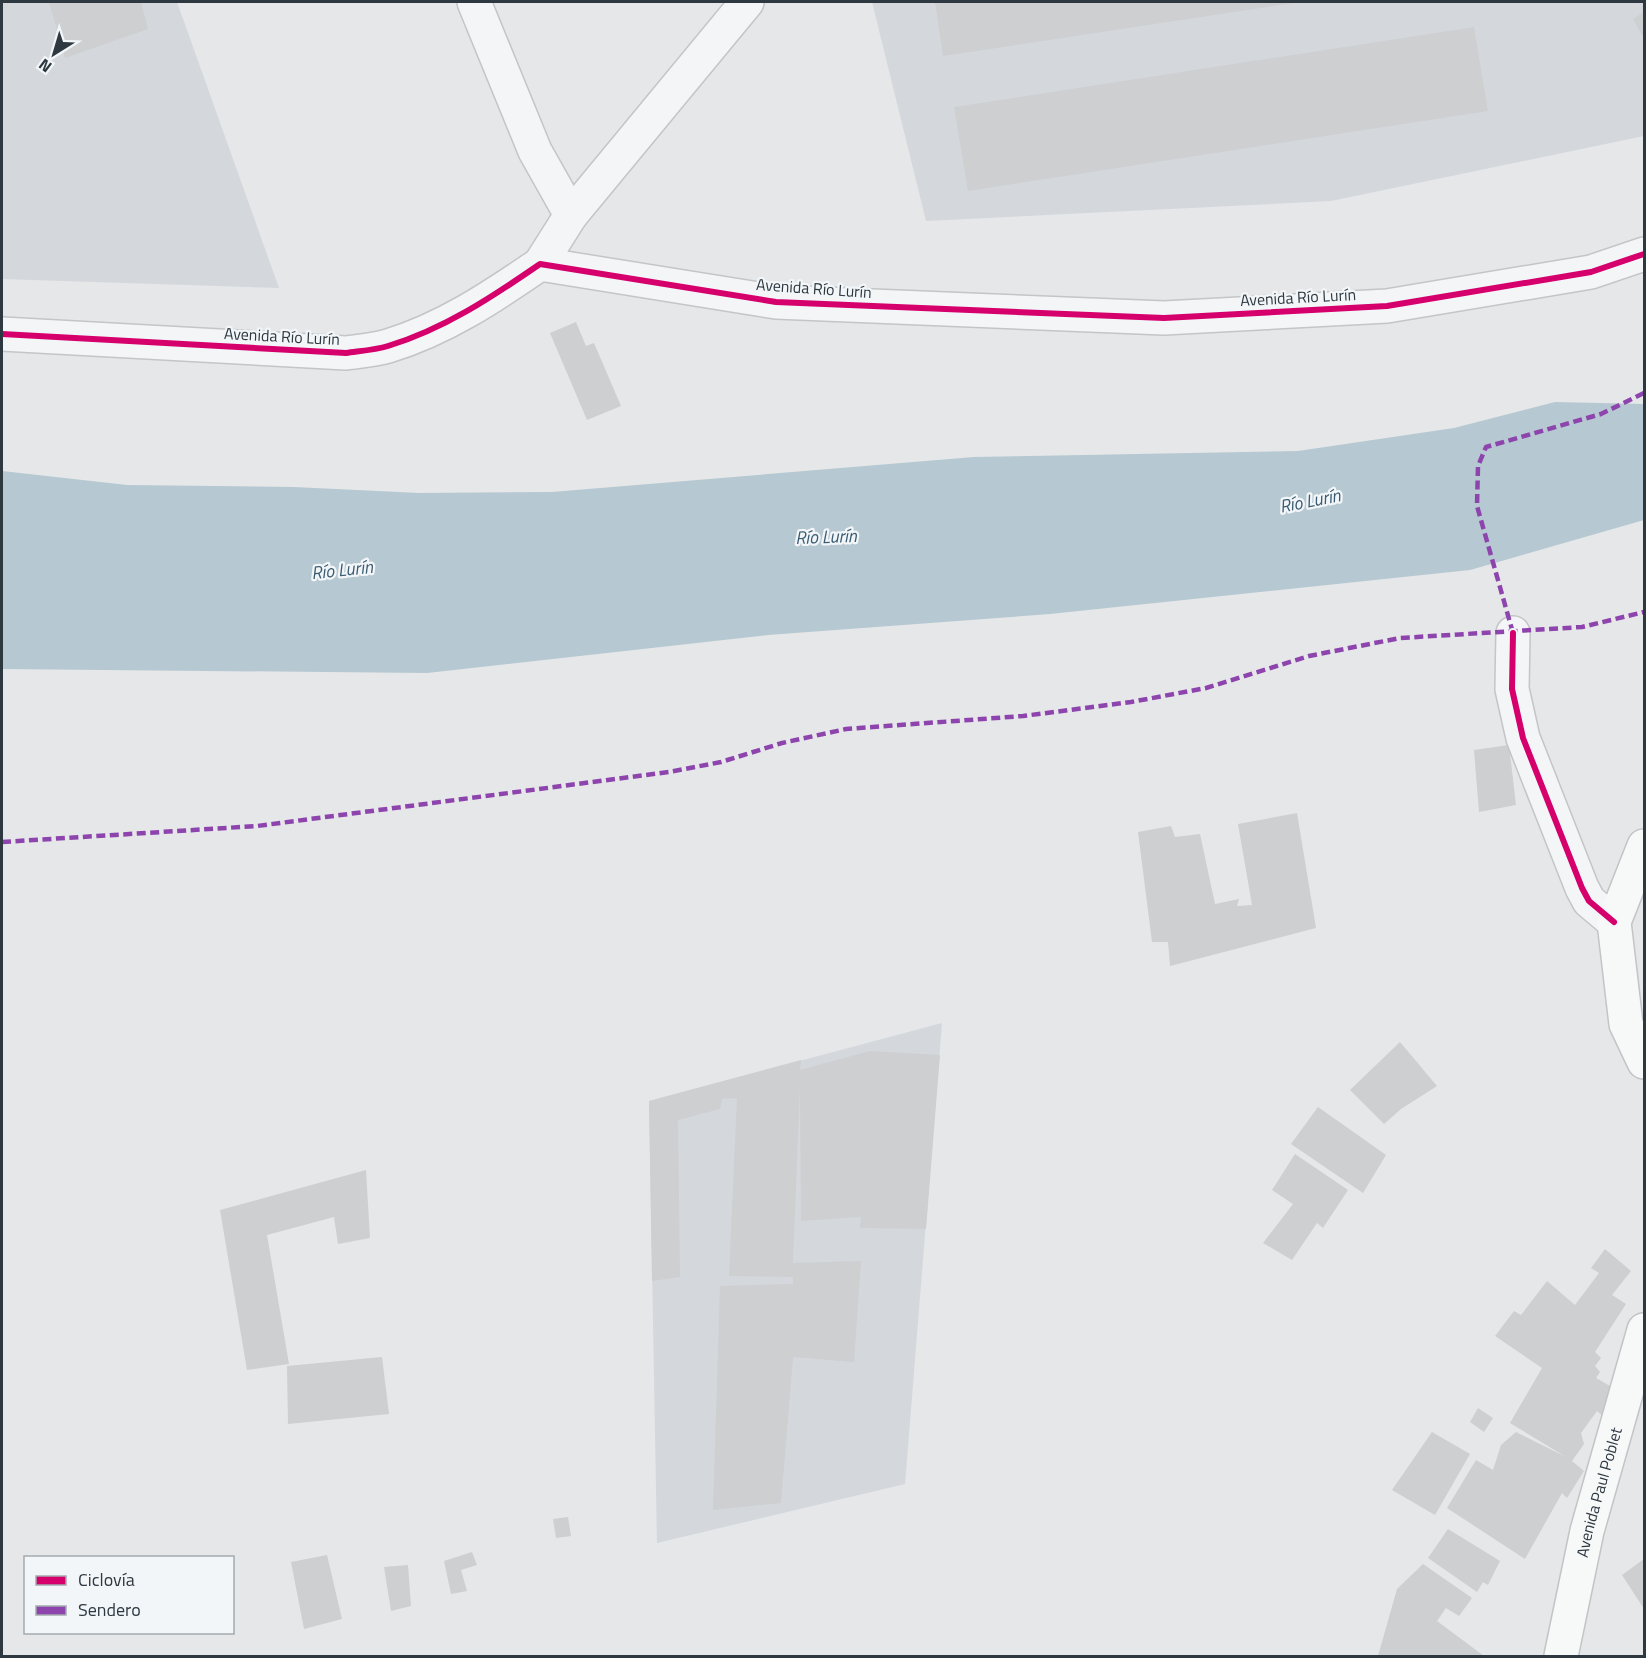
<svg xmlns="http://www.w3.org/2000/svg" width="1646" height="1658" font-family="'Titillium Web',sans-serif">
	<rect width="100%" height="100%" fill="#e5e7e9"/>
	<g fill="#d4d7dc">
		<path d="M2 2H177L279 288 2 279Z"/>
		<path d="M872 2H1644V136L1331 201 926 221Z"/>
		<path d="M942 1023 905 1484 657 1543 649 1101Z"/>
	</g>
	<path fill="#b6c8d1" d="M1555 402 1644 404V520L1470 570 1050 614 768 635 427 673 2 669V471L127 485 294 487 419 493 552 492 974 457 1298 451 1454 428Z"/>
	<g fill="#cdcfd1">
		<path d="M49 2H141L148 29 65 58Z"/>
		<path d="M935 2H1293V3L943 56Z"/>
		<path d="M1644 12V39L1633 19Z"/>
		<path d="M1474 27 1488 111 968 191 954 107Z"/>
		<path d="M576 322 586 346 594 343 621 406 587 420 550 333Z"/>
		<path d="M1509 745 1516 805 1479 812 1474 750Z"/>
		<path d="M1297 813 1316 928 1170 966 1168 942H1152L1138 832 1171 826 1175 837 1200 834 1215 904 1239 899 1237 906 1252 905 1238 824Z"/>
		<path d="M1400 1042 1437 1086 1401 1109 1384 1124 1350 1090Z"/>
		<path d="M870 1051 940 1055 926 1229 860 1228 861 1217 801 1221 800 1085 793 1263 861 1261 854 1362 793 1357 781 1503 713 1510 720 1286 793 1284V1277L729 1276 737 1098 722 1099 720 1109 678 1120 680 1277 652 1281 649 1101 801 1060 800 1070Z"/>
		<path d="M1318 1107 1386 1155 1363 1193 1291 1144Z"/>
		<path d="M1295 1154 1348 1190 1323 1228 1317 1223 1292 1260 1263 1243 1293 1204 1272 1190Z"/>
		<path d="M366 1170 370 1238 338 1244 334 1217 267 1235 289 1364 247 1370 220 1210Z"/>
		<path d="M1605 1249 1631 1271 1612 1295 1626 1304 1595 1352 1601 1358 1595 1366 1600 1372 1596 1378 1617 1390 1604 1417 1597 1411 1581 1433 1584 1444 1572 1461 1584 1471 1567 1498 1562 1493 1525 1559 1447 1508 1476 1460 1493 1470 1501 1445 1516 1432 1566 1457 1510 1423 1542 1368 1495 1336 1514 1311 1521 1315 1547 1281 1575 1305 1599 1273 1591 1268Z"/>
		<path d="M382 1357 389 1414 288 1424 287 1366Z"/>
		<path d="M1478 1408 1493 1418 1484 1432 1470 1422Z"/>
		<path d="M1432 1432 1470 1454 1435 1515 1392 1490Z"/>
		<path d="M568 1517 571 1536 556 1538 553 1519Z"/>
		<path d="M1448 1529 1500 1561 1488 1585 1483 1582 1477 1592 1428 1558Z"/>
		<path d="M472 1552 477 1565 461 1570 467 1591 451 1594 444 1561Z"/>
		<path d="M327 1555 342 1619 304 1629 291 1562Z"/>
		<path d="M1644 1559V1609L1622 1575Z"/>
		<path d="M1423 1564 1472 1598 1459 1616 1446 1608 1437 1621 1484 1656H1378L1397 1589Z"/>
		<path d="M408 1565 411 1606 391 1611 384 1567Z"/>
	</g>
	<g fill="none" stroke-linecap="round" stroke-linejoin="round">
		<g stroke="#c3c5c7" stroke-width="36">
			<g id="street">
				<path d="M474 2 535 151 571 215"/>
				<path d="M540 264 571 215 747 2"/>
				<path d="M2 334 346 353C360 351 375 350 388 346 444 329 492 297 540 264L776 302 1164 318 1387 306 1591 272 1644 254"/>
				<path d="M1513 633 1512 689 1523 738 1582 888 1589 901 1614 922"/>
			</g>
		</g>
		<g stroke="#c2c4c6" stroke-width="36">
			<g id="primary">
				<path d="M1644 846 1614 922 1626 1024 1644 1062"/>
				<path id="s1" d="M1561 1656 1587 1531 1644 1330"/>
			</g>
		</g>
		<use href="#street" stroke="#f4f5f6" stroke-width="33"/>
		<use href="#primary" stroke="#f7f8f8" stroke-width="33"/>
		<g stroke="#8e44ad" stroke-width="4.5" stroke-dasharray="9 4.5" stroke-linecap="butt">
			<path d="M1513 633 1477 506 1478 466 1486 447 1601 414 1644 393"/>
			<path d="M2 842 257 826 669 772 721 762 782 743 846 729 1023 716 1131 702 1206 688 1309 656 1400 638 1582 627 1644 612"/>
		</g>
		<g stroke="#f3f6f8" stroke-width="10">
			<g id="cycleway">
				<path d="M2 334 346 353C360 351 375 350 388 346 444 329 492 297 540 264L776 302 1164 318 1387 306 1591 272 1644 254"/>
				<path d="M1513 633 1512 689 1523 738 1582 888 1589 901 1614 922"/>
			</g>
		</g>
		<use href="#cycleway" stroke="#d6006c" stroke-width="6"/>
	</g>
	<g text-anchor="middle" stroke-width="4.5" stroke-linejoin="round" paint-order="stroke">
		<g font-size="16" fill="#2d3841" stroke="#f3f6f8">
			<text transform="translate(814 288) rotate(4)" y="6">Avenida Río Lurín</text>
			<text transform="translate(1298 297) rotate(-3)" y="6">Avenida Río Lurín</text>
			<text transform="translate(282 336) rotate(3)" y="6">Avenida Río Lurín</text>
			<text dy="6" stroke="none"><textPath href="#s1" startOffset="168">Avenida Paul Poblet</textPath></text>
		</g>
		<g font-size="18" font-style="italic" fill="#3a5c72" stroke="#f3f6f8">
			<text transform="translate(1310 501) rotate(-11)" y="6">Río Lurín</text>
			<text transform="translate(826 537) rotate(-2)" y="6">Río Lurín</text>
			<text transform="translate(342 570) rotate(-6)" y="6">Río Lurín</text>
		</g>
	</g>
	<rect width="1646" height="1658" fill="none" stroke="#2d3841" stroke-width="6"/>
	<rect x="24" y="1556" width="210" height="78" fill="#f3f6f8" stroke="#a4aaaf" stroke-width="1.5"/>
	<rect x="36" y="1576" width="30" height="9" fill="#d6006c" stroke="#a4aaaf" stroke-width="1.5"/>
	<text x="78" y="1586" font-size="18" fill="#2d3841">Ciclovía</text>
	<rect x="36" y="1606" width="30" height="9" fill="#8e44ad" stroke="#a4aaaf" stroke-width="1.5"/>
	<text x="78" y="1616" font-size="18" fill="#2d3841">Sendero</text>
	<g transform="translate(54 54) rotate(217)" stroke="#f3f6f8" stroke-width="4.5" paint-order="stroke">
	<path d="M0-4.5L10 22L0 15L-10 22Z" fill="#2d3841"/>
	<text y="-9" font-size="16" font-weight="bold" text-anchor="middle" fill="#2d3841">N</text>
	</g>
</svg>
